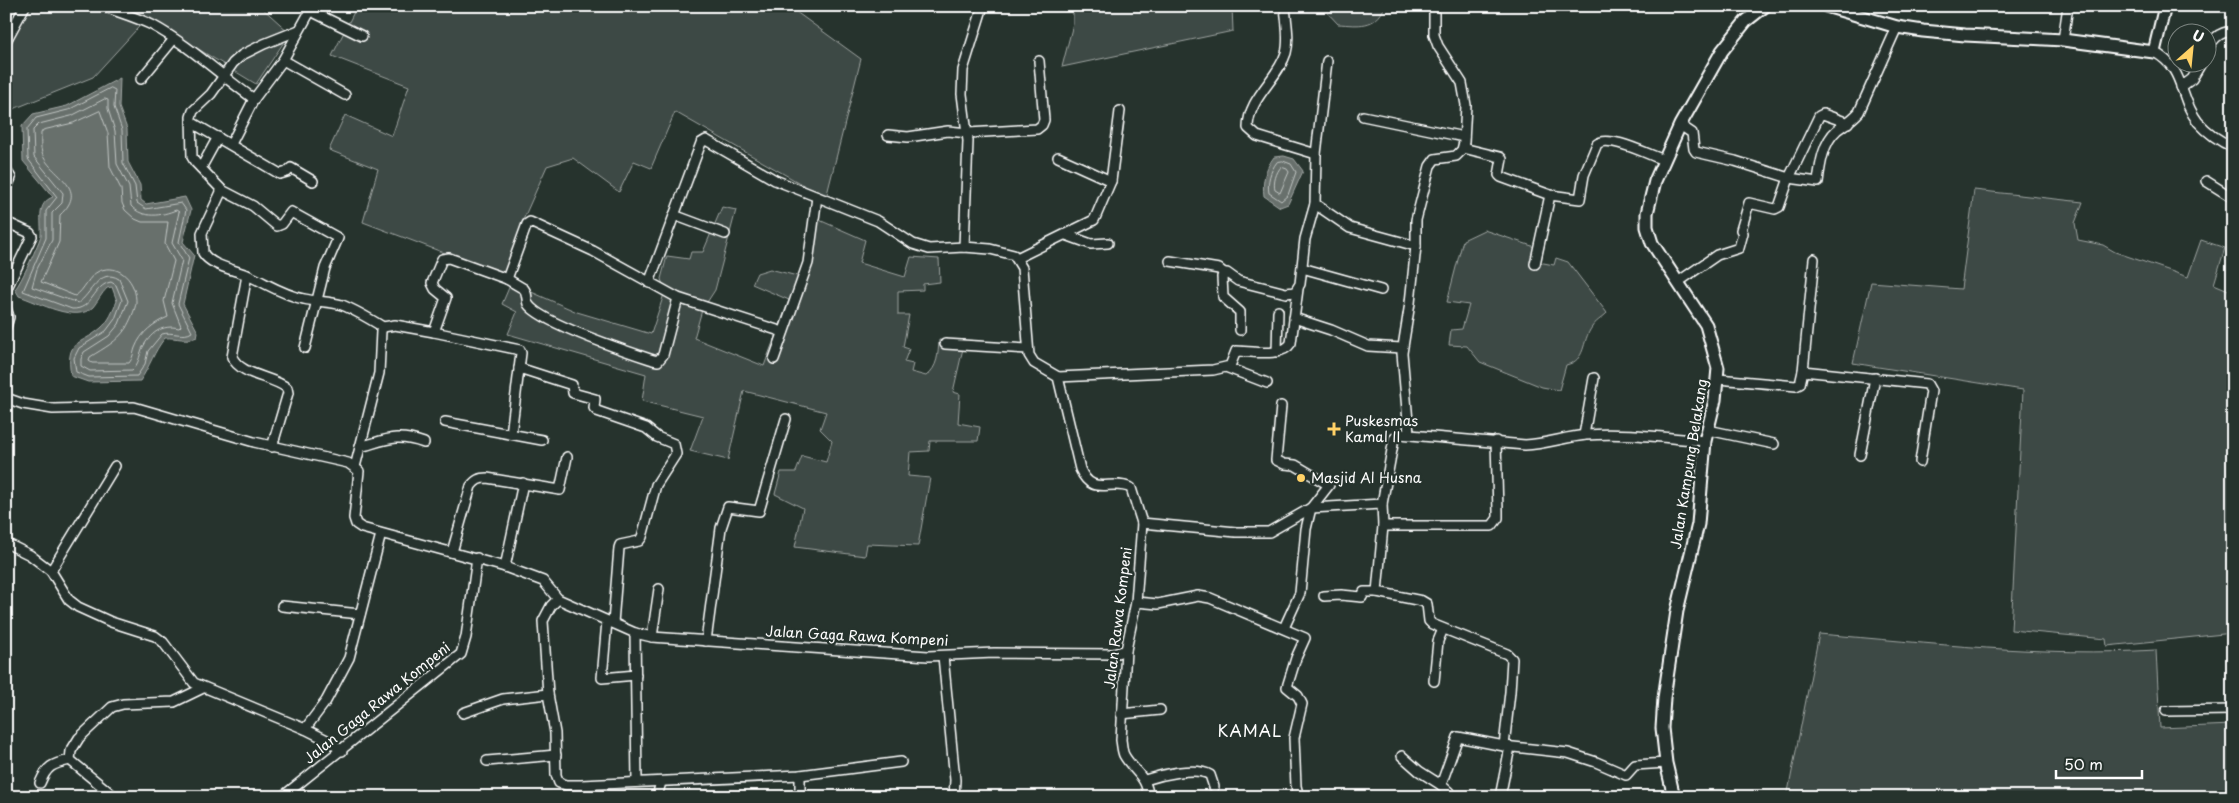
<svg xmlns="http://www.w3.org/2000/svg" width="2239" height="803" font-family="'Playpen Sans',sans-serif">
	<rect width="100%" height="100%" fill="#26332d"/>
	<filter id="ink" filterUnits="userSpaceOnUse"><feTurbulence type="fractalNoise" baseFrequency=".02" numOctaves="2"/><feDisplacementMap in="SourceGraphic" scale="10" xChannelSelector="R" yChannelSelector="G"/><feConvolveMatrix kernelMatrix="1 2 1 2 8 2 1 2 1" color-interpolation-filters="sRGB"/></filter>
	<g filter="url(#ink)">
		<g fill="#3e4944" stroke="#9ea4a2">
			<path d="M6 6H260L290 33 256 84 147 18 93 77 6 112Z"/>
			<path d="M357 6H788L861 59 826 198 675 112 651 168 634 161 619 192 573 158 547 166 523 220 505 276 363 222 378 169 329 150 345 115 392 136 409 86 332 56Z"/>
			<path d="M1073 6H1232L1233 31 1062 67 1073 24Z"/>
			<path d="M1325 6H1385C1376 29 1358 25 1338 24L1325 10Z"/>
			<path d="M1974 190 2083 202 2075 223 2078 240 2103 245 2115 252 2188 277 2201 240 2225 248 2214 284 2233 292V633L2107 646 2106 639 2011 630 2023 390 1853 363 1871 282 1961 289Z"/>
			<path d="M722 207 736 210 715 290 702 310 694 338 764 366 789 300 752 284 757 273 770 269 801 277 817 219 865 240 859 263 905 277 911 257 939 259 940 282 923 284V290L898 291V315H909L903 347 909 349 904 362 913 364 911 372 926 376C938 367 938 354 939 340L964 344 953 392 960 394 958 423 980 427 978 441H930L929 451 910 452 908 476 930 478 918 546 867 544 865 556 795 547 803 508 775 494 781 472H796L802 456 826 462 832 441 820 429 826 412 744 391 728 460 690 451 703 416 642 401 646 374 508 334 517 312 502 304 511 283 577 312 651 334 665 291 661 279 667 256 689 259 691 252H703Z"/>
			<path d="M1484 230 1535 247 1533 261 1554 265 1556 258 1568 262 1607 313C1602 318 1595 322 1592 327 1581 342 1587 360 1566 365L1559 390 1542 387 1480 362 1467 346 1449 345 1451 330 1462 329 1469 305 1447 302 1463 240Z"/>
			<path d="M1819 634C1930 643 2043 657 2156 650L2160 728 2233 725V797H1787Z"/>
		</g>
		<g fill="#67706c" stroke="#a4a9a7">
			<path d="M120 78 119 107 127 129 128 162 140 185 141 200 146 204 185 197 191 210 183 242 194 255 183 304 198 332 197 337C186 342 177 337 165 338 154 351 150 366 140 381L88 382 71 376C65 338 79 347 101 328 109 321 113 311 117 301L112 287 107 288C101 294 98 301 93 307 76 324 38 302 19 296L15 289C20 285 40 241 41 235 42 221 36 203 53 197L23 161 22 126 33 114 67 106Z"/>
			<path d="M1284 156 1294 159 1303 171 1288 204 1280 207 1264 196C1262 181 1265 169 1274 157Z"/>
		</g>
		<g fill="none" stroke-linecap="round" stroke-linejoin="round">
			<g stroke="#c2c6c4" stroke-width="1">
				<path d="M111 88 115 90 114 107 122 130 123 163 135 186 137 203 146 209 181 203 186 210 179 242 189 258 178 304 192 332C184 338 172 331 162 334L148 351 145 364 137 376 89 377 76 372 74 358 79 348 106 331 115 319 122 300 116 285 111 282C93 285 93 310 72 309L23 291 46 238V211L57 197 28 159 27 129 36 118 68 110Z"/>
				<path d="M105 99 108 100V109L115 131 117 164 129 187 131 206C143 219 161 216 176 210L179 212 172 243 182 260 172 303 181 326 179 328C162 324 150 333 142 349 139 357 139 364 132 370L90 371 81 366V359L84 352 109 336 119 324 128 301 119 279C99 267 91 295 78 303L32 287 37 269 52 240V213L62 203 63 193 34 157 33 130 39 124 71 116Z"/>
				<path d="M100 111 108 133 110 167 121 189 122 203 125 210 135 219 142 222H168L165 244 174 261 164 301 168 317C154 323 141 332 135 348 133 354 133 358 129 363H92L89 361 90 357C104 348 117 342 126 328 130 321 135 310 136 303 137 283 120 262 99 271 88 276 85 290 75 296L41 282 59 242 60 215C91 186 49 176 42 153 40 148 41 139 41 133L43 130 73 123Z"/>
				<path d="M1283 161 1291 164 1296 172 1288 195 1281 201 1269 193C1267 182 1270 171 1277 162Z"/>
				<path d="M1281 167 1287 169 1289 172 1280 193 1275 190C1273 183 1276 172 1281 167Z"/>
			</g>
			<g stroke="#fff" stroke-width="12">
				<g id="minor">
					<path d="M102 6C118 12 136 17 152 25 189 45 220 75 254 99"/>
					<path d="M1285 6C1286 21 1290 38 1286 53 1278 79 1248 98 1248 128L1257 136 1316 154"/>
					<path d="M311 11 362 36"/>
					<path d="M299 30 264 44 242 55 233 63 211 94 193 111 191 117 192 157 195 162 222 190 202 233 203 253C211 266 233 269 247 275 266 283 283 295 304 299 317 302 330 301 342 305 357 311 370 319 383 327"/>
					<path d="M2063 40 2068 6"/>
					<path d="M6 41 25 6"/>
					<path d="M2154 52C2186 69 2178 97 2198 122 2207 132 2221 142 2233 147"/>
					<path d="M2206 52C2213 39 2218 32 2233 31"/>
					<path d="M283 60 345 95"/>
					<path d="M141 79 174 39"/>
					<path d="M2181 87 2192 79 2202 62"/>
					<path d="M1363 116 1464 137"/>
					<path d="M191 122 280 174 287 172 291 168 313 181"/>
					<path d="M1680 125 1692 133 1694 149 1696 152 1735 161 1789 178 1818 182C1820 165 1823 142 1837 130 1845 124 1852 120 1859 112L1897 27"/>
					<path d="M888 135 908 137 948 131 968 133 1037 129 1042 125 1044 120 1039 61"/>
					<path d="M231 144 254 99 283 60 313 6"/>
					<path d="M1463 148 1500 157 1502 159 1499 175 1501 177 1550 195 1535 264"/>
					<path d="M1058 157 1111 181"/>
					<path d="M201 168 218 137"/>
					<path d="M6 170 11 178 6 189"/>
					<path d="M2206 181 2233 198"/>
					<path d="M222 190 253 206 277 226 282 224 291 212 338 238 325 268 305 348"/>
					<path d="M1550 195 1580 199 1584 175 1597 144C1609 134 1649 155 1664 160"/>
					<path d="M1315 204 1350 228 1416 246"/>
					<path d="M674 215 725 234"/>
					<path d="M6 222 30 233 32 236 6 290"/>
					<path d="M1066 235 1091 244 1108 243"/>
					<path d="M964 247 968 141 962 94 963 70 983 6"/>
					<path d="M1017 258 1094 220 1096 216 1111 181 1120 111"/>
					<path d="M1170 261 1219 269 1224 273"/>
					<path d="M1302 268 1381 290"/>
					<path d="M247 275 232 357C241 376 272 376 287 388L288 393 272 447"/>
					<path d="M507 279 524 289C528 294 526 299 528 304 540 323 629 352 653 360L658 361 663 355 678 298"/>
					<path d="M1678 282 1717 255 1739 248 1743 233 1741 230 1749 203 1775 209 1779 207 1789 178 1819 116 1823 114 1848 123"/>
					<path d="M649 283 701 143 706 140 775 180 878 221 913 244 929 249 964 247 990 249 1014 255 1022 268 1029 355 1034 363 1058 377 1080 469C1093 498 1109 478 1131 488L1142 523"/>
					<path d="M6 308 9 317 6 327"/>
					<path d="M1294 318 1331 330 1368 346 1402 348"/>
					<path d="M1240 330V312L1223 297 1222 277 1224 273H1227L1238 281 1286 293 1295 292 1300 284 1305 239 1315 204 1316 154 1327 61"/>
					<path d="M434 332 520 350 521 353 511 434"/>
					<path d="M945 344 1028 349"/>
					<path d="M1277 352 1278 311"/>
					<path d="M774 359 808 263 817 197"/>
					<path d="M519 368 572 385 573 393 595 399 594 408 597 411 646 428 657 437 674 444 676 454 656 485 642 537 639 541 620 545 619 548 613 623"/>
					<path d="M1228 368 1267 383"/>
					<path d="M1803 371 1927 384 1931 391 1920 462"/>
					<path d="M1058 377 1213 370 1230 366 1236 351C1251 351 1282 358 1291 343L1298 289"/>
					<path d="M1718 379 1796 386 1800 384 1803 371 1814 259"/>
					<path d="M6 398 23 404 53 409 134 407 254 442 348 463 359 471 354 518 356 524 362 528 505 567 543 581 558 599 635 633 652 637 928 656 994 653 1114 654 1126 650"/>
					<path d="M1281 406 1276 460 1284 464 1295 465 1329 485 1311 508 1306 529 1300 593 1284 628"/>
					<path d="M445 422 542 440"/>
					<path d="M1708 430 1774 444"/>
					<path d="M1409 433 1402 353 1410 303 1416 246V220L1430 166 1435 159 1456 156 1462 150 1464 142 1466 105 1462 83 1438 46 1434 35V6"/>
					<path d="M1584 435 1594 378"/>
					<path d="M360 447C386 440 396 433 424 443"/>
					<path d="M1860 455 1875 378"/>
					<path d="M355 467 379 373 381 331 383 327 395 325 434 332 446 298 435 289 432 283 442 259 449 258 507 279 527 224 530 222 593 251 678 298 783 332"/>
					<path d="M1382 504 1383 526 1377 592 1422 601 1427 604 1429 621 1432 624 1507 654 1512 659 1510 692 1504 746 1568 753 1596 762 1626 775 1635 765 1666 763"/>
					<path d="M1383 526H1492L1498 518V511L1496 441"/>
					<path d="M6 543 30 555 51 571 69 600 78 607 111 622 155 636 163 642 194 683 305 729 329 741 342 751"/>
					<path d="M452 552 471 486C476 480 479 478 487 478L560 490 567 457"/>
					<path d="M505 567 523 483"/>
					<path d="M51 571 115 466"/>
					<path d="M1324 596 1341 595 1362 597 1364 592H1377"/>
					<path d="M558 599 551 606 543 621 548 694 555 733 556 775 559 783 566 785H581L800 775 901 762"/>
					<path d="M1136 602 1158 604 1198 596 1210 598 1305 638 1296 658 1287 687 1298 696 1302 704 1294 738 1296 786 1298 794 1302 797"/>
					<path d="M282 606 360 614"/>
					<path d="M607 621 602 678 636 675"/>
					<path d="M635 633 637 782"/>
					<path d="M652 637 659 589"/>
					<path d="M706 641 721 528 728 507 759 511 786 419"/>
					<path d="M943 656 955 780 954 797"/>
					<path d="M1434 681 1438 641 1443 629"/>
					<path d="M2166 711 2233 710"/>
					<path d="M463 713 503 699 548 694"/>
					<path d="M1121 714 1160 710"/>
					<path d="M305 729 326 701 349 658 381 534"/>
					<path d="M1402 756 1419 771 1441 785 1458 737 1504 746"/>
					<path d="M487 761 556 755"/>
					<path d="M1145 780C1160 775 1196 766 1210 775L1214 787"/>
					<path d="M40 783C47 766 52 764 70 760"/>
					<path d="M1441 785 1449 792 1450 797"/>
					<path d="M115 797 70 760 71 751 79 738 112 707 123 704 174 702 203 688"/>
					<path d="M282 797 461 654 466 637 477 558"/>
					<path d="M657 797 661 782"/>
					<path d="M800 797V775"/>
					<path d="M1148 797C1148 777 1133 771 1124 755 1122 751 1122 745 1121 740L1126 650 1136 602 1142 523 1236 532H1269L1311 508 1382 504 1394 439 1399 434 1525 445C1546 444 1565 437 1586 435 1625 432 1666 438 1705 441"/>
					<path d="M1500 797 1510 747"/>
				</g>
			</g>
			<g stroke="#fff" stroke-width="15">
				<g id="tertiary">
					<path d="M1826 6 1897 27 1923 31 1965 35 2063 40 2154 52 2165 6"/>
					<path d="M1674 797 1666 763 1662 728 1664 698 1677 611 1698 524 1705 441 1715 400 1718 368 1706 325 1652 243 1647 227V213L1655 181 1680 125 1722 51 1746 21 1765 6"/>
				</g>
			</g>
			<use href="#minor" stroke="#26332d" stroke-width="9"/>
			<use href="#tertiary" stroke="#26332d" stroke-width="11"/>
		</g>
	</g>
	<g fill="#ffd166" stroke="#26332d" stroke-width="2">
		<path d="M1331.5 421.5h5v5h5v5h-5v5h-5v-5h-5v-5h5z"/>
		<circle cx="1301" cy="478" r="5"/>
	</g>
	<g text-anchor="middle" stroke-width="4.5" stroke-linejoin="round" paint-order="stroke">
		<g font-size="14" fill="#fff" stroke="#26332d" text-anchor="start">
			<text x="1345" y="426">Puskesmas<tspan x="1345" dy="16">Kamal II</tspan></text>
			<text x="1311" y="483">Masjid Al Husna</text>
		</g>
		<g font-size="14" fill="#fff" stroke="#26332d">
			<text transform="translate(1689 464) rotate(-81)" y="5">Jalan Kampung Belakang</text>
			<text transform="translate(1118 618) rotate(-83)" y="5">Jalan Rawa Kompeni</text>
			<text transform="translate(857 636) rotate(3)" y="5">Jalan Gaga Rawa Kompeni</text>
			<text transform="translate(377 703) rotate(-39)" y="5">Jalan Gaga Rawa Kompeni</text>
		</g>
		<g font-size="16" letter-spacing="1" fill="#fff" stroke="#26332d">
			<text x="1250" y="737">KAMAL</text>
		</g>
	</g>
	<rect width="2239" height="803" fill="none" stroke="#26332d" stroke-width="25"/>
	<rect x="12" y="12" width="2214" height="778" fill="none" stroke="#fff" stroke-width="2" filter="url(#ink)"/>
	<g transform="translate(2192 48) rotate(27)"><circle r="24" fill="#26332d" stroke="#7d8581"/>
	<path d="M0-4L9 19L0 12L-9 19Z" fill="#ffd166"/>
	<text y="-8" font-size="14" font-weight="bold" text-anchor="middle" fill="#ffffff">U</text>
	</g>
	<path d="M2056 770v8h86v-8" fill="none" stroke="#ffffff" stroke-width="2.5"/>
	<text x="2064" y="770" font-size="15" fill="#ffffff" stroke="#26332d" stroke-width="4" paint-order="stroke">50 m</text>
</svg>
